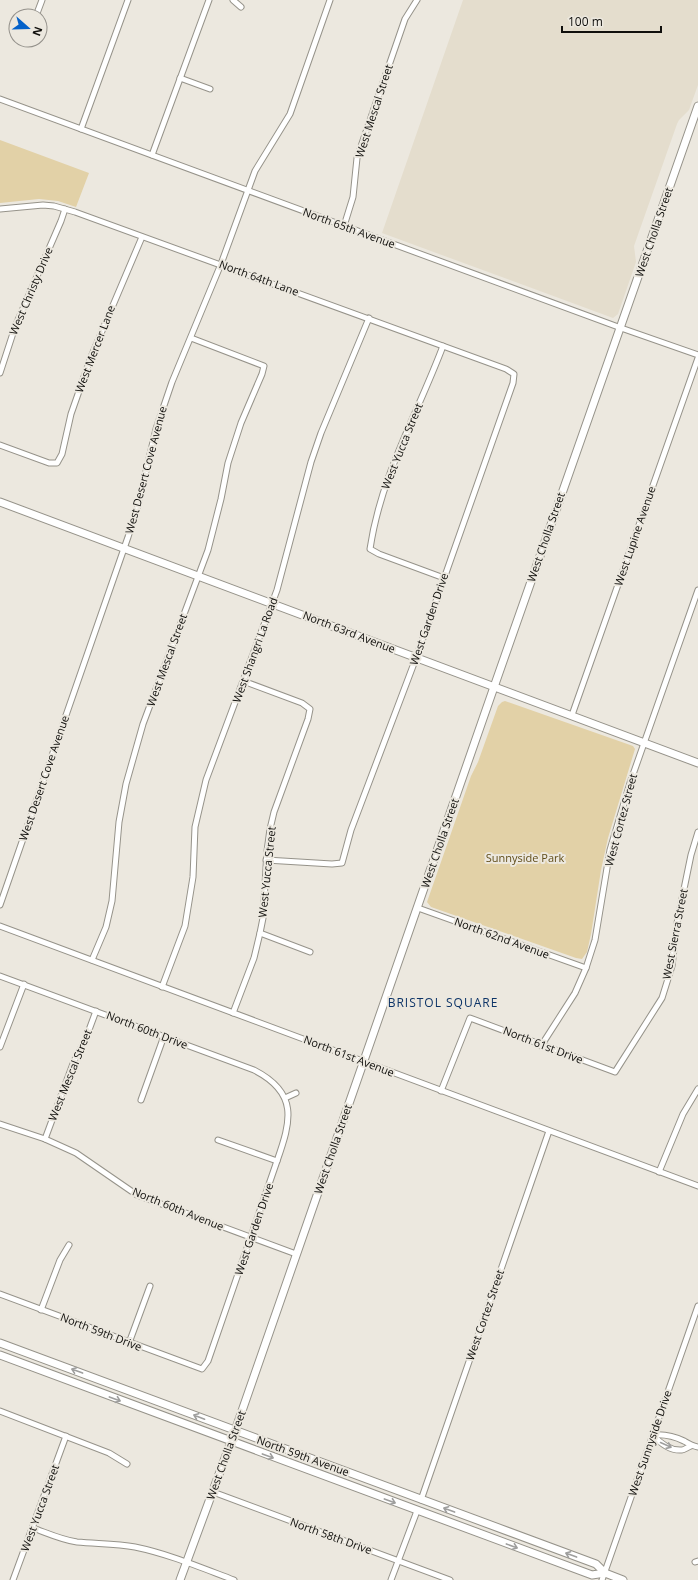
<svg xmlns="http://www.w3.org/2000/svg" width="698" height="1580" font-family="'Open Sans',sans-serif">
	<rect width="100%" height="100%" fill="#ece8df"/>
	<path fill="#e4ddcd" d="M463 0H698V85L689 110 679 120 677 124 634 246 636 262 618 314 613 318 382 233Z"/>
	<g fill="#e2d1a7">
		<path d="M0 140 89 173 76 207 58 201 39 199 0 203Z"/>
		<path d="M505 701 633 746 635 749 608 838 601 870 591 934 587 952 582 959 576 958 431 907 427 902 471 776 478 762 498 706 502 702Z"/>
	</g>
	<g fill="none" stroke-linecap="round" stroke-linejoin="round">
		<g stroke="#96938a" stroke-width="7">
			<g id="street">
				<path d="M233 0 241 7"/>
				<path d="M36 16 42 0"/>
				<path d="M180 78 210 89"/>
				<path d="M0 99 621 328 698 355"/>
				<path d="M81 129 128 0"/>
				<path d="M152 155 209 0"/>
				<path d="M0 209 43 205 54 206 75 212 506 369 514 374 513 383 416 658 351 830 342 863 332 864 266 860"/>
				<path d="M344 226 353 197 357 158 405 19 417 0"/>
				<path d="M443 346C417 415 381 475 370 549L379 554 444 578"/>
				<path d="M0 373 15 327 61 221 65 209"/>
				<path d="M0 445 49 463H57L62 454 71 414 91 357 142 237"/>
				<path d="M572 715 698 358"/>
				<path d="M0 905 128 537 137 509 156 429 172 382 221 264 255 171 290 114 330 0"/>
				<path d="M418 908 586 968"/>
				<path d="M0 926 698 1186"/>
				<path d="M260 933 310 952"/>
				<path d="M92 960 106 927 112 901 119 822 126 784 143 724 208 550 221 499 228 463 241 423 262 374 264 366 191 338"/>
				<path d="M0 976 254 1070C299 1093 291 1121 277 1161L208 1361 202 1369 0 1294"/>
				<path d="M162 987 185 926 193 877 195 827 206 780 277 590 311 462 321 433 369 318"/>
				<path d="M233 1013 254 958 260 933 263 918 267 851 270 829 274 812 308 719 310 709 302 703 243 681"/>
				<path d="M541 1046 575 993 586 968 595 940 610 850 630 783 698 590"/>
				<path d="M0 1047 24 984"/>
				<path d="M441 1091 470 1018 615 1072 662 998 672 966 677 923 691 855 698 832"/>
				<path d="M285 1098 296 1093"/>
				<path d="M141 1100 164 1036"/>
				<path d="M0 1124 45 1139 76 1153 137 1195 296 1254"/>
				<path d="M45 1139 74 1061 86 1038 96 1011"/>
				<path d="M218 1140 277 1161"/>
				<path d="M659 1172 683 1114 698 1089"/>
				<path d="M41 1310 60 1260 69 1245"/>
				<path d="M129 1343 150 1286"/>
				<path d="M0 1411 109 1453 127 1464"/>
				<path d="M653 1435C663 1434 674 1436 684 1441 689 1444 692 1446 698 1447"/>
				<path d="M653 1435C660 1443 670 1451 682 1450 684 1450 688 1447 691 1446"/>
				<path d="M213 1492 450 1580"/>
				<path d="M421 1500 549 1131"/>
				<path d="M33 1528C47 1533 62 1540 77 1542 96 1544 116 1543 135 1547 169 1554 202 1568 234 1580"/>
				<path d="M695 1562 698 1561"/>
				<path d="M13 1580 66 1436"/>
				<path d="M391 1580 417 1511"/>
				<path d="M602 1580 698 1306"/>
			</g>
		</g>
		<g stroke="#96938a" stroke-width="9">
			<g id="secondary">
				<path d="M0 502 698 763"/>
				<path d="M0 1343 596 1564 605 1573 623 1580"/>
				<path d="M0 1355 592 1575 605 1573"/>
				<path d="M180 1580 235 1431 494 687 698 106"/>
			</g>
		</g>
		<use href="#street" stroke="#fff" stroke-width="5"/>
		<use href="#secondary" stroke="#fff" stroke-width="7"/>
	</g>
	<defs><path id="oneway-shaft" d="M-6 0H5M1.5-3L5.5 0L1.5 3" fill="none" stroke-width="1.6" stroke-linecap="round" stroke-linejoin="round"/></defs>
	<g stroke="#9f9f9e">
		<use href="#oneway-shaft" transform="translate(77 1371) rotate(-160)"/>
		<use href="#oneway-shaft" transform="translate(115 1399) rotate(20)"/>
		<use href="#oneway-shaft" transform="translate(199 1417) rotate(-159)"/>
		<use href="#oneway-shaft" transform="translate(666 1445) rotate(24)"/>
		<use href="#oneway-shaft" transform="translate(268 1456) rotate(20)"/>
		<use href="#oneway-shaft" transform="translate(390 1501) rotate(20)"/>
		<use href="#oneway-shaft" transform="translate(449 1510) rotate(-160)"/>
		<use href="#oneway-shaft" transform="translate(512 1546) rotate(20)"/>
		<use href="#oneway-shaft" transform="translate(571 1555) rotate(-160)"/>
	</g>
	<g text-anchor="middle" stroke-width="4" stroke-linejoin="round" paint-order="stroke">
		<g font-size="11" fill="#100f0c" stroke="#ece8df">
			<text transform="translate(374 111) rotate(-72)" y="4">West Mescal Street</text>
			<text transform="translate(349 228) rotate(20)" y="4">North 65th Avenue</text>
			<text transform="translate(654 232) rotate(-71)" y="4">West Cholla Street</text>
			<text transform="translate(259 278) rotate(20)" y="4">North 64th Lane</text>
			<text transform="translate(31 291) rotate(-67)" y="4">West Christy Drive</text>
			<text transform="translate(95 349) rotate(-69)" y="4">West Mercer Lane</text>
			<text transform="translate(402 446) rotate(-68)" y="4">West Yucca Street</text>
			<text transform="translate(146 470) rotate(-75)" y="4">West Desert Cove Avenue</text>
			<text transform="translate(635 536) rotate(-71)" y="4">West Lupine Avenue</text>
			<text transform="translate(546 537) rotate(-71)" y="4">West Cholla Street</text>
			<text transform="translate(429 619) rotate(-71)" y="4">West Garden Drive</text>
			<text transform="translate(349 632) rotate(21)" y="4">North 63rd Avenue</text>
			<text transform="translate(255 650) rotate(-70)" y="4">West Shangri La Road</text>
			<text transform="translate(167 660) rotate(-70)" y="4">West Mescal Street</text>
			<text transform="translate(44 778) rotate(-71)" y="4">West Desert Cove Avenue</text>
			<text transform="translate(621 820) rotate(-75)" y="4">West Cortez Street</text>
			<text transform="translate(440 843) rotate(-71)" y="4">West Cholla Street</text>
			<text transform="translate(267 872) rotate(-84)" y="4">West Yucca Street</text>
			<text transform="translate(675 934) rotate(-79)" y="4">West Sierra Street</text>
			<text transform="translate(502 938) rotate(20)" y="4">North 62nd Avenue</text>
			<text transform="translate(147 1030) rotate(21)" y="4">North 60th Drive</text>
			<text transform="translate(543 1045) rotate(21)" y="4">North 61st Drive</text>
			<text transform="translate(349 1056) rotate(21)" y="4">North 61st Avenue</text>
			<text transform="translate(70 1075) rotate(-68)" y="4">West Mescal Street</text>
			<text transform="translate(333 1149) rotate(-71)" y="4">West Cholla Street</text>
			<text transform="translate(178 1209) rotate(22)" y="4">North 60th Avenue</text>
			<text transform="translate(254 1229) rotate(-71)" y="4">West Garden Drive</text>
			<text transform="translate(485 1315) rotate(-71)" y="4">West Cortez Street</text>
			<text transform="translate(101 1332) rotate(21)" y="4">North 59th Drive</text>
			<text transform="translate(650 1443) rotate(-71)" y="4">West Sunnyside Drive</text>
			<text transform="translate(226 1455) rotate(-70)" y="4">West Cholla Street</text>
			<text transform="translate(303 1456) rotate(20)" y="4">North 59th Avenue</text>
			<text transform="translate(40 1508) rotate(-70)" y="4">West Yucca Street</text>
			<text transform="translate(331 1536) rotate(20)" y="4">North 58th Drive</text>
		</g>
		<g font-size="11" fill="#604d19" stroke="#ece8df">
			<text x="525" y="862">Sunnyside Park</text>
		</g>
		<g font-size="12" letter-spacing="1" fill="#0d3467" stroke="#ece8df">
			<text x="443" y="1007">BRISTOL SQUARE</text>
		</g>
	</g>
	<g transform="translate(28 28) rotate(110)"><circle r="19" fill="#ece8df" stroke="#94918b"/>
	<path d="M0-3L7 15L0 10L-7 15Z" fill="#0361ca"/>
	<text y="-6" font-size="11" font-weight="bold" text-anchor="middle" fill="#100f0c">N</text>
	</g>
	<path d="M562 26v6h99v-6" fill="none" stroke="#100f0c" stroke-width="2"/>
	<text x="568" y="26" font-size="12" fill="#100f0c" stroke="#ece8df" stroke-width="3" paint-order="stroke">100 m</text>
</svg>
